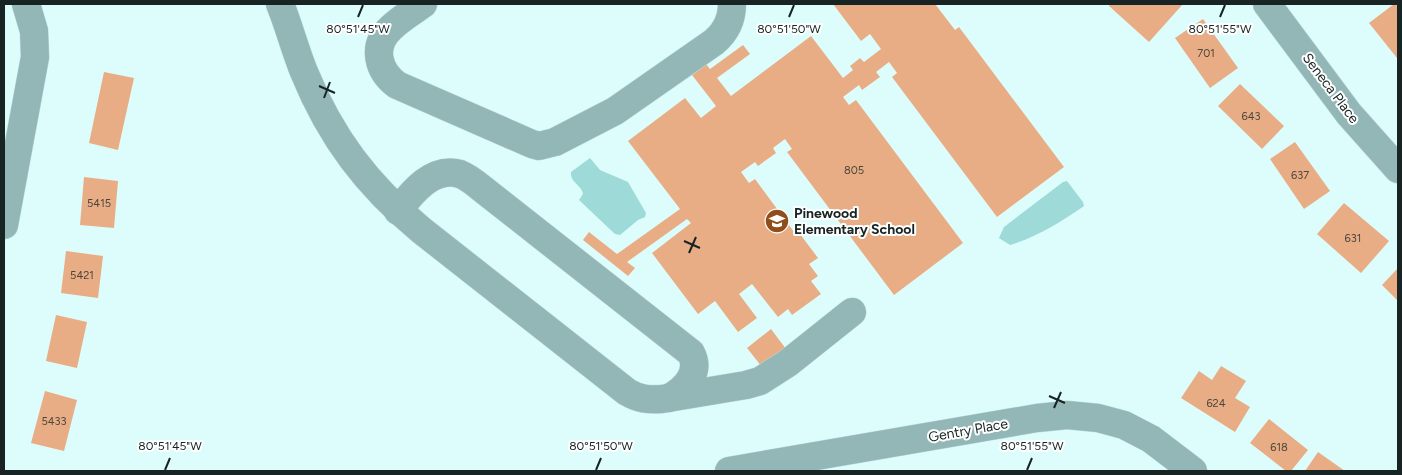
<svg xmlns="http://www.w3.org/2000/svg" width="1402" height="475" font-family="Figtree,sans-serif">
	<rect width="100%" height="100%" fill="#ddfdfc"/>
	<g fill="#9ddad8">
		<path d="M590 158 600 170 628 182 646 213 645 217 638 220 620 235 615 234 579 200 583 194C582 185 570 183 571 172Z"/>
		<path d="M1067 181 1083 202 1084 206C1061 222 1037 237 1010 245L999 238 1004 227 1063 182Z"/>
	</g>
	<g fill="#e8ad85">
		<path d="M833 4H935L955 30 959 27 1064 167 997 217 892 77 897 73 889 62 876 72 880 77 862 90 859 85 843 97 849 105 856 100 963 243 894 295 787 152 792 149 785 139 773 148 776 153 758 166 755 162 741 172 749 183 755 179 797 236 800 234 818 258 809 264 818 276 811 281 821 294 792 315 788 309 778 317 752 284 739 294 757 318 738 332 715 301 698 314 652 253 691 223 687 219 627 262 635 268 628 276 583 240 589 232 617 254 680 209 628 141 685 98 701 118 716 106 692 75 706 64 710 69 743 45 750 54 717 78 731 96 811 36 843 78 853 70 850 66 860 58 864 62 881 49 870 34 861 41Z"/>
		<path d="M1110 4H1183L1149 42 1109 6Z"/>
		<path d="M1394 4 1398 6V57L1397 58 1369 23Z"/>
		<path d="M1203 19 1238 68 1210 88 1175 38Z"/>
		<path d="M104 72 134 78 118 150 89 143Z"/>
		<path d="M1240 84 1284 126 1262 149 1218 106Z"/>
		<path d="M1295 142 1330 191 1304 209 1270 159Z"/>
		<path d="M84 177 118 181 114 228 80 225Z"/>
		<path d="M1344 203 1389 241 1361 273 1317 234Z"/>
		<path d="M66 251 103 256 98 298 61 293Z"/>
		<path d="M1398 268V301L1382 285Z"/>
		<path d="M56 315 87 322 77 368 46 361Z"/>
		<path d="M771 329 786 349 762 367 747 348Z"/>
		<path d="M1221 366 1246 381 1235 398 1250 407 1235 432 1181 398 1199 371 1212 380Z"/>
		<path d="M45 391 77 400 64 451 31 443Z"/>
		<path d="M1269 419 1308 450 1291 471H1286L1250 443Z"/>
		<path d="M1318 452 1345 471H1305Z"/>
	</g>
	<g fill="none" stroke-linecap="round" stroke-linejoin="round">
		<g stroke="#bddad9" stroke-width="29">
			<g id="minor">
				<path d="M280 4C289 26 295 50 304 72 331 138 367 185 421 230L627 392C639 399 648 400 662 399L746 385 760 381 788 363 852 312"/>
				<path d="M423 4C412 12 400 19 391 28 371 46 378 71 397 85L532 144 539 146 555 142 615 111 714 42C726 32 732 20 732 4"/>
				<path d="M1267 4 1349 114 1398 169"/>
				<path d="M398 211C412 192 433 166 460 174 467 177 474 182 480 187L691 353C701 372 686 389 669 398"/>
				<path d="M4 225 35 57 34 31 26 4"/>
				<path d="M729 471 1037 418 1067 415 1098 418 1124 425 1151 439 1193 471"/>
			</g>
		</g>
		<use href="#minor" stroke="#93b7b6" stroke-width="28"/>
	</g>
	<path fill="none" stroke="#182424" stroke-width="2" d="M358 17 363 5M789 17 794 5M1220 17 1225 5M319 86 335 93M324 98 330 82M684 241 700 248M689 253 696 237M1049 396 1065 403M1054 408 1061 392M165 470 170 458M596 470 601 458M1027 470 1032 458"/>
	<defs>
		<g id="school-disc" transform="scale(1.25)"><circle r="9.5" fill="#8f4e1a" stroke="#fff"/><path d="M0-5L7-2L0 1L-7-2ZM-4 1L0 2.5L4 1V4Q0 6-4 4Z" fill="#fff"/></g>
	</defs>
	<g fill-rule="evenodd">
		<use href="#school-disc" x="777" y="221"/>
	</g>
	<g text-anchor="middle" stroke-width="4" stroke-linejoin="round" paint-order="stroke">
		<g font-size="11" fill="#4c463c">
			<text x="1206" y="57">701</text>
			<text x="1251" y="120">643</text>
			<text x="854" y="174">805</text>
			<text x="1300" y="179">637</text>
			<text x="99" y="207">5415</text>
			<text x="1353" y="242">631</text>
			<text x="82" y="279">5421</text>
			<text x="1216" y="407">624</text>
			<text x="54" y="425">5433</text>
			<text x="1279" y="451">618</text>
		</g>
		<g font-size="14" fill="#182424" stroke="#fff">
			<text transform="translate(1331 88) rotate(53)" y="5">Seneca Place</text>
			<text transform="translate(968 430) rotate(-10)" y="5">Gentry Place</text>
		</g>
		<g font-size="14" font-weight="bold" fill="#182424" stroke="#fff" text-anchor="start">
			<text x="794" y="218">Pinewood<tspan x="794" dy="16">Elementary School</tspan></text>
		</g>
	</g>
	<g font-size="12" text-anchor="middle" fill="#182424" stroke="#fff" stroke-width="4" stroke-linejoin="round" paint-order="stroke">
		<text x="358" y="33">80°51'45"W</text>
		<text x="789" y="33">80°51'50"W</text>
		<text x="1220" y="33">80°51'55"W</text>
		<text x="170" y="450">80°51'45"W</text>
		<text x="601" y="450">80°51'50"W</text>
		<text x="1032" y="450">80°51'55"W</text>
	</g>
	<rect width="1402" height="475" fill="none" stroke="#182424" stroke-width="10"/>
</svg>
